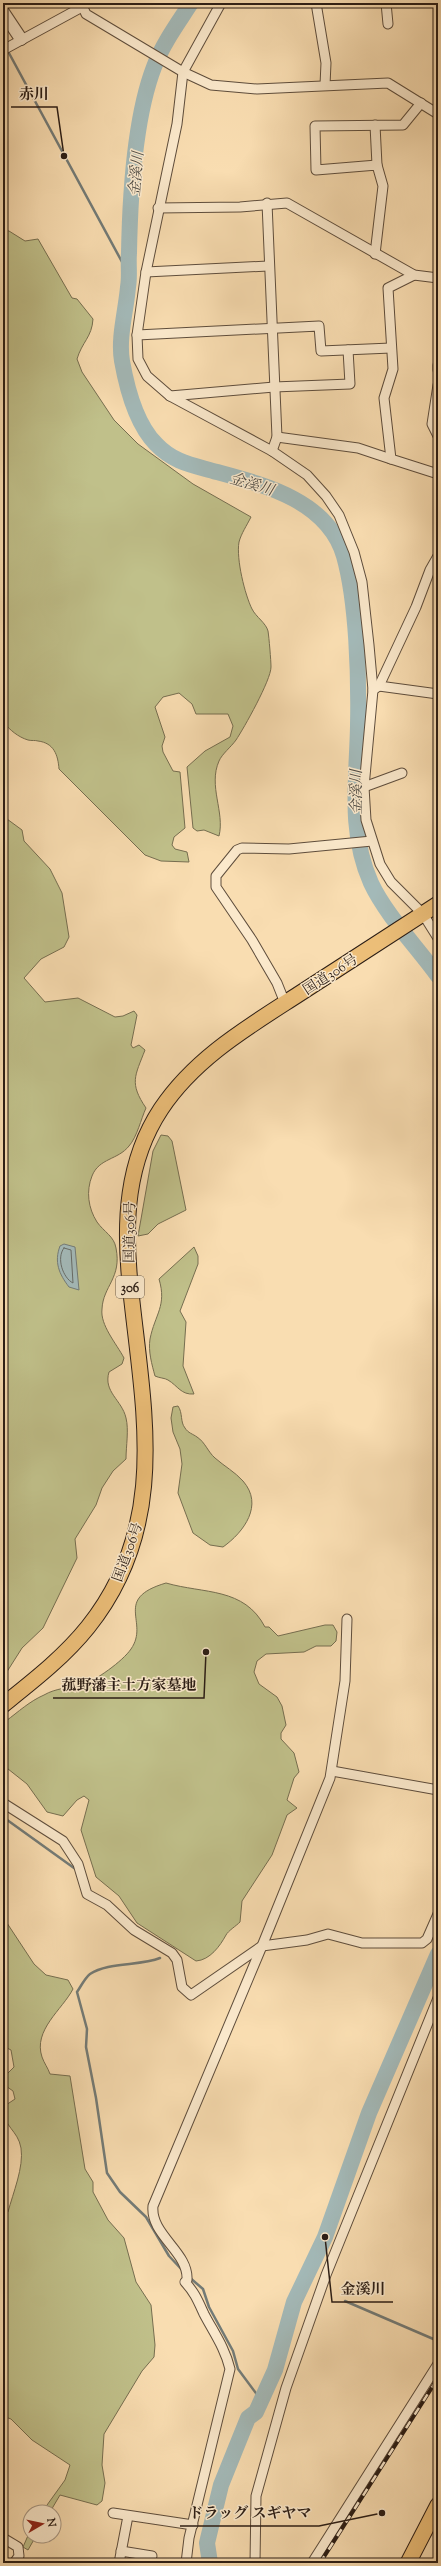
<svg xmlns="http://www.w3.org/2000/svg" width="441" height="2566" font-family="'Sorts Mill Goudy','Noto Serif JP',serif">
	<rect width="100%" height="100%" fill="#f9ddb1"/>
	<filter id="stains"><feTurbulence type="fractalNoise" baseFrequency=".005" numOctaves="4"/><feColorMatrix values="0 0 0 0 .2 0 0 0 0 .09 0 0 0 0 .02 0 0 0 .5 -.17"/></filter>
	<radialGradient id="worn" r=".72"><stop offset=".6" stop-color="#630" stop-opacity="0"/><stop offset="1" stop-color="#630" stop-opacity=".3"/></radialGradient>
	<g fill="#c0c08a" stroke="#766e50">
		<path d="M3 230 9 231 25 241 38 239 72 298 77 299 93 319C92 337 82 342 77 359L82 372 114 420 138 444 193 484 251 517C247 525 241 534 239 542 236 559 245 595 252 609 256 617 266 623 268 631 269 637 271 661 271 667 271 680 244 728 236 740 231 747 222 754 219 761 208 786 225 812 219 836L204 830 197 831 193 828 187 767 205 751 230 737 233 726 228 714H196L192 704 179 693 163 697 155 707 165 737 162 746 163 752 173 771 180 772 185 828 174 837 172 845 175 849 187 852 189 862 161 861 145 855 59 769C58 755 54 743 38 741 35 740 32 741 28 740 18 737 10 730 3 722Z"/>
		<path d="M3 813 7 819 22 830 24 841 50 869 62 893 69 937 64 947 41 959 24 978 45 1002 78 998 115 1017 123 1016 134 1011 137 1015 131 1045 133 1048 139 1045 145 1050C135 1076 129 1083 146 1108 141 1119 137 1137 129 1146 118 1160 99 1158 92 1176 86 1191 88 1208 97 1222 104 1232 114 1236 116 1248 122 1278 103 1286 102 1309 100 1325 116 1343 124 1358L122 1364 109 1372C103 1392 122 1400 126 1418 129 1430 126 1446 126 1459L113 1471 102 1488 96 1505 75 1539 77 1558 43 1628 22 1648 3 1678Z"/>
		<path d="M161 1135 168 1136 172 1141 186 1210 158 1224 148 1234 138 1236 153 1151Z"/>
		<path d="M194 1247 198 1256V1264L180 1311 186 1322 183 1366 194 1394C181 1395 178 1386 168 1380 165 1378 159 1378 155 1376 152 1365 148 1351 150 1339 155 1314 167 1306 159 1279Z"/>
		<path d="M178 1406C183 1413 180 1422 185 1428 188 1433 193 1434 197 1437 205 1442 208 1452 215 1458 224 1466 235 1472 243 1481 264 1505 244 1532 223 1547L210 1545 193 1533 178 1493 182 1464 180 1449 173 1432 171 1418 173 1407Z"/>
		<path d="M166 1583C204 1594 244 1587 265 1627H269L278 1636 325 1625H333L337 1632 336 1641 331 1646H316L304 1652 266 1654 257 1661 254 1672 259 1684 277 1697 282 1706 286 1725 281 1733V1739L294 1753 299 1772 294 1778 287 1800 297 1808 287 1815 272 1855 242 1901 240 1922C236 1926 228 1931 226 1935 220 1946 210 1960 196 1961L137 1923 119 1896 96 1877 81 1830 89 1800 84 1796 77 1800 63 1816 47 1812 27 1784 3 1765V1725L6 1721C18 1712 30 1701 44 1695 56 1688 69 1688 82 1685 95 1681 123 1661 131 1649 150 1622 112 1599 166 1583Z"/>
		<path d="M3 1917 34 1964 46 1975 68 1980 73 1989C62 2010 33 2030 42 2057 44 2063 48 2068 50 2074L70 2076 85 2169 93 2182V2192L108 2220 124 2238 136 2282 151 2305 155 2345 154 2357 142 2371 104 2434 102 2465 105 2483 102 2501 97 2505 60 2495 50 2512H42L65 2480 70 2465 32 2440 11 2419 3 2416V2215L8 2212C13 2193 24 2167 21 2148 18 2130 3 2127 3 2107L15 2099 13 2091 3 2084V2078L14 2067 11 2050 3 2046Z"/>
		<path d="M30 2531V2536H36L28 2550 23 2547Z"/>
	</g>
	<path fill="#a3b9b8" stroke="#737b77" d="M64 1244 75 1247 79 1290 69 1287C59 1274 54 1262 60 1246Z"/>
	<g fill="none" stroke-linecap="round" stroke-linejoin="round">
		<path stroke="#676b66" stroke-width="1" d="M64 1248 71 1250 73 1283C63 1278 56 1258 64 1248Z"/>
		<g stroke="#737b77" stroke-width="2.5">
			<path d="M3 42 128 273"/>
			<path d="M3 1817 74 1868"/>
			<path d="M160 1958C140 1966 108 1962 90 1974 85 1978 81 1986 77 1992L87 2029 86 2047 96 2098 107 2173 120 2192 146 2217 169 2256 184 2272"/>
			<path d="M189 2277 203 2289 209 2307 233 2351 238 2369 261 2400"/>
			<path d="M345 2301 438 2341"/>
		</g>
		<g stroke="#a3b9b8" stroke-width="16">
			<path d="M191 3C178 23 162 45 154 67 134 119 130 197 129 253 128 264 130 276 128 287 126 311 118 338 122 361 127 389 136 424 156 444 174 463 193 465 217 472 265 485 328 501 344 556 357 602 359 677 358 726 357 779 348 832 371 883 386 915 417 947 438 976"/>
			<path d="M210 2563 207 2543 221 2485 248 2418 256 2412 275 2370 294 2302 325 2237 369 2113 438 1954"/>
		</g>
		<g stroke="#5e4d3c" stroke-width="11">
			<g id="minor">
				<path d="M81 3 86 14 183 72 211 85 257 89 388 83 438 114"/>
				<path d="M221 3 183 72 177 124 146 272 137 335 138 359 147 376 170 396 272 451 307 475 326 496 339 515 354 552 362 582 369 645 373 690 364 787 366 820 380 864 391 882 423 914 438 938"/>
				<path d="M316 3 326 63 325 85"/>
				<path d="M386 3 388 24"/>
				<path d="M3 50 82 7"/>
				<path d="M375 125 377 165"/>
				<path d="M267 203 277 437 272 451"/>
				<path d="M158 208 240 207 287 203 414 275 438 278"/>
				<path d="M375 254 383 186 377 165 316 170 315 126 403 125 421 103"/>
				<path d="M146 272 268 266"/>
				<path d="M414 275 388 288 393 369 384 398 391 459 438 474"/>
				<path d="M137 335 319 326 321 351 391 348"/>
				<path d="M438 365V370"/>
				<path d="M438 385 432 424 438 436"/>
				<path d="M170 396 274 387 350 384 348 350"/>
				<path d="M277 437 358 448 391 459"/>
				<path d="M379 686 438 694"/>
				<path d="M373 690 379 686 416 607 430 570 438 556"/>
				<path d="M364 787 402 773"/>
				<path d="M285 1003 277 983 252 940 216 887V876L237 850 242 848 289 849 372 841"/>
				<path d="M332 1771 438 1790"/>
				<path d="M3 1803 63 1841 78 1864 87 1894 107 1905 134 1930 172 1953 177 1960 182 1987 191 1995 262 1946 307 1940 328 1934 362 1943H422L427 1939 438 1914"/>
				<path d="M113 2513 193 2525"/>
				<path d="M3 2538 18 2547 19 2556 14 2563"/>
				<path d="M121 2551 152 2556"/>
				<path d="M119 2563 128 2516"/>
				<path d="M186 2563 189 2538 230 2369C225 2348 214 2333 204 2314 198 2301 195 2293 185 2282L187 2280C189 2252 150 2235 153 2206L262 1946 330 1778 345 1681 347 1619"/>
				<path d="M255 2563 256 2496 286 2388 326 2275 438 1998"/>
				<path d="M312 2563 438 2364"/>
			</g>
		</g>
		<g stroke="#5e4d3c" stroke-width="14">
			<path id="tertiary" d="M3 12 21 39"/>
		</g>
		<g stroke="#2b1d15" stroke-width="17">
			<g id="trunk">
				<path d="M3 1705C33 1681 64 1657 88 1627 172 1522 142 1405 130 1283 124 1223 126 1162 161 1109 195 1058 248 1027 299 994 345 964 392 934 438 904"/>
				<path d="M408 2563 438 2505"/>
			</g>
		</g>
		<use href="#minor" stroke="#fbe9cc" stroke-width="9"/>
		<use href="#tertiary" stroke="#fbe9cc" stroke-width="12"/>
		<use href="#trunk" stroke="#ecbe78" stroke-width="15"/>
		<g stroke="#2b1d15" stroke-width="4">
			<path id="rail" d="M320 2563 438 2378"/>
		</g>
		<use href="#rail" stroke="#fbe9cc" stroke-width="2.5" stroke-dasharray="8" stroke-linecap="butt"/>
	</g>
	<g text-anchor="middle" stroke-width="3" stroke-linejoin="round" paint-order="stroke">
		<rect fill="#fbe9cc" stroke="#695a4c" stroke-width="1" x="116" y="1276" width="28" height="22" rx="3"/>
		<g font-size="13" font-weight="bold" fill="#2b1d15">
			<text x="130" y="1292">306</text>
		</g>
		<g font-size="14" fill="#2b1d15" stroke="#fbe9cc">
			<text transform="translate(330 974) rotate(-33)" y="5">国道306号</text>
			<text transform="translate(129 1232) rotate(-89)" y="5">国道306号</text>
			<text transform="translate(127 1552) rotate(-70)" y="5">国道306号</text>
		</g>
		<g font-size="15" font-style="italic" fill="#4f4c46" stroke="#fbe9cc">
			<text transform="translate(136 174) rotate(-85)" y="5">金溪川</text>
			<text transform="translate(252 484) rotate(17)" y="5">金溪川</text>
			<text transform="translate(356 792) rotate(-90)" y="5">金溪川</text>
		</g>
	</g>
	<path fill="none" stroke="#2b1d15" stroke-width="1.5" d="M64 156L57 107H11M206 1652L204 1698H53M325 2237L332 2302H393M382 2513L319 2526H180"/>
	<g fill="#2b1d15" stroke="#fbe9cc" stroke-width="1.5">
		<circle cx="64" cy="156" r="4"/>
		<circle cx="206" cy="1652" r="4"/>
		<circle cx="325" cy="2237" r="4"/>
		<circle cx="382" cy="2513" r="4"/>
	</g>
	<g font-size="15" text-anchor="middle" font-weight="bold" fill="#2b1d15" stroke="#fbe9cc" stroke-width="3" stroke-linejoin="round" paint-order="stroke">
		<text x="34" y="99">赤川</text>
		<text x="129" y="1690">菰野藩主土方家墓地</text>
		<text x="363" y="2294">金溪川</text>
		<text x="250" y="2518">ドラッグ スギヤマ</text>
	</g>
	<rect width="441" height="2566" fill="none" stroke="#f9ddb1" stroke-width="16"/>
	<rect x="4" y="4" width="433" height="2558" fill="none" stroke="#2b1d15" stroke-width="2"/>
	<rect x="8" y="8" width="425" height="2550" fill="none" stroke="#2b1d15"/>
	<g transform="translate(42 2524) rotate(81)"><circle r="19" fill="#fbe9cc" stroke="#a89783"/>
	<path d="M0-3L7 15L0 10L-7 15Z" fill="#8f2418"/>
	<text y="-6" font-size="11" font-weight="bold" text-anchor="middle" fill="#2b1d15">N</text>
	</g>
	<rect width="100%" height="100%" filter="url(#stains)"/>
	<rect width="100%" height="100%" fill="url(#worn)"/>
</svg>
